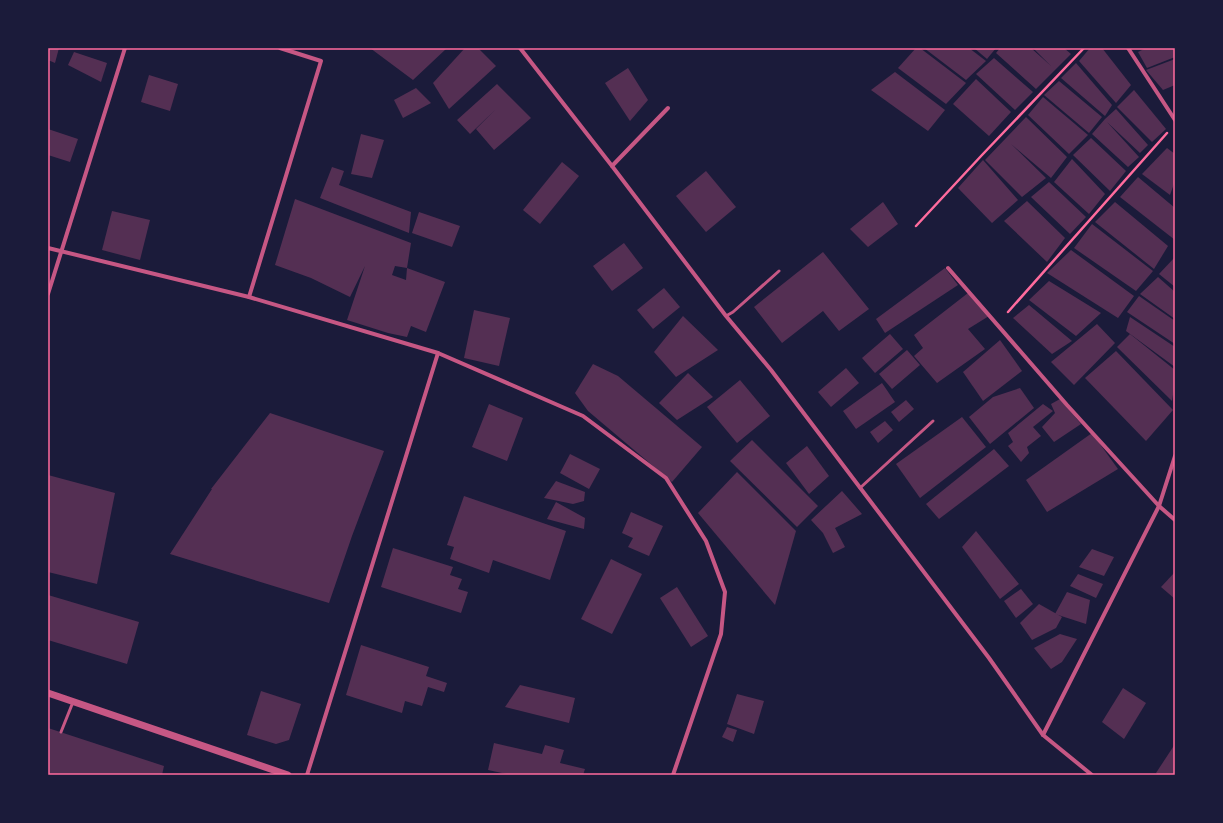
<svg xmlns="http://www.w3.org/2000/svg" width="1223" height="823" font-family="Helvetica,sans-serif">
	<rect width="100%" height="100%" fill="#1b1b3a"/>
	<g fill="#542f53" fill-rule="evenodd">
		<path d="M48 48H59L55 63 48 60Z"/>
		<path d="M370 48H447L413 80Z"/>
		<path d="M465 48H478L496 66 449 109 433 83Z"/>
		<path d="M916 48H920L966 83 946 104 898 68Z"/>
		<path d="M924 48H969L986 61 966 80Z"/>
		<path d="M974 48H996L987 59Z"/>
		<path d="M1000 48H1031L1051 66 1033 48H1064L1071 54 1036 89 996 53Z"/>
		<path d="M1090 48H1102L1131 85 1116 103 1079 61Z"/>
		<path d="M1146 48H1175V57L1147 68 1138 52Z"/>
		<path d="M74 52 107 63 101 82 68 65Z"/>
		<path d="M994 58 1033 92 1015 110 976 74Z"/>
		<path d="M1175 59V85L1163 90 1146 70Z"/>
		<path d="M1076 63 1112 105 1105 116 1061 78Z"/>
		<path d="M628 68 648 100 630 121 605 83Z"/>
		<path d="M895 72 945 110 928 131 871 90Z"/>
		<path d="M149 75 178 84 170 111 141 102Z"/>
		<path d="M976 79 1011 112 989 136 953 104Z"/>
		<path d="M1059 81 1102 117 1089 133 1044 95Z"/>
		<path d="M497 84 531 118 494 150 476 129 495 110 470 134 457 120Z"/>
		<path d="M416 88 431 103 403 118 394 100Z"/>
		<path d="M1134 90 1166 129 1152 142 1117 107Z"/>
		<path d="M1043 97 1088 135 1069 154 1028 115Z"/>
		<path d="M1116 109 1148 145 1140 153 1107 122 1139 157 1128 167 1092 134 1105 119Z"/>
		<path d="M1026 117 1067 157 1051 178 1011 144 1046 178 1022 197 985 160Z"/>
		<path d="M48 129 78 139 70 162 48 155Z"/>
		<path d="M361 134 384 140 372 178 351 174Z"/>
		<path d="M1091 138 1126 171 1110 191 1073 155Z"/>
		<path d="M1167 148 1175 154V181L1170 195 1142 174Z"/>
		<path d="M1072 159 1105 194 1089 214 1054 182Z"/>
		<path d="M983 160 1018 200 992 223 958 188Z"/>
		<path d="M562 162 579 176 540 224 523 210Z"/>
		<path d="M332 167 344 171 339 185 411 212 409 233 320 198Z"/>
		<path d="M706 171 736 207 706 232 676 196Z"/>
		<path d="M1138 177 1175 208V240L1120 197Z"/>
		<path d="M1049 182 1086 217 1070 234 1031 197Z"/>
		<path d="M295 199 411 243 407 268 445 282 426 332 411 326 407 337 388 333 347 320 365 266 350 297 311 278 275 265ZM395 266 407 268 406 280 392 275Z"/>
		<path d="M1027 201 1065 238 1047 262 1004 221Z"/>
		<path d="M883 202 898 224 868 247 850 229Z"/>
		<path d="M1115 202 1168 246 1154 269 1095 222Z"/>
		<path d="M112 211 150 220 140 260 102 250Z"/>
		<path d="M419 212 460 226 452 247 412 233Z"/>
		<path d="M1092 224 1153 271 1136 291 1074 248Z"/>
		<path d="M624 243 643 268 612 291 593 266Z"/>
		<path d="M1071 250 1134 296 1118 318 1047 273Z"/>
		<path d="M823 252 869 309 839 331 823 311 782 343 754 307Z"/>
		<path d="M1175 257V287L1159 274Z"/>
		<path d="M945 268 958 285 885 333 876 319Z"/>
		<path d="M1158 277 1175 292V319L1140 294Z"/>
		<path d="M1049 281 1101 313 1076 336 1029 300Z"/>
		<path d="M664 288 680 307 653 329 637 310Z"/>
		<path d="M968 293 989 316 968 329 985 349 937 383 914 356 923 348 914 335Z"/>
		<path d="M1139 296 1175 321V344L1127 312Z"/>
		<path d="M1029 305 1072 341 1052 354 1013 318Z"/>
		<path d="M474 310 510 318 499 366 464 358Z"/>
		<path d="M683 316 718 350 676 377 654 352Z"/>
		<path d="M1130 317 1175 347V367L1126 331Z"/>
		<path d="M1097 324 1115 343 1074 385 1051 362Z"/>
		<path d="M890 334 903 349 875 373 862 358Z"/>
		<path d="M1130 334 1175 370V383L1172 401 1117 347Z"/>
		<path d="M1000 340 1022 371 983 401 963 372Z"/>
		<path d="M907 350 920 365 892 389 879 374Z"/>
		<path d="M1116 351 1173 410 1146 441 1085 378Z"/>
		<path d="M593 364 618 376 702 447 672 482 588 411 575 393Z"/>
		<path d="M846 368 859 383 831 407 818 392Z"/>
		<path d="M688 373 713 397 677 420 659 403Z"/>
		<path d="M740 380 770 416 737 443 707 407Z"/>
		<path d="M882 383 895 402 856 429 843 411Z"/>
		<path d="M1020 388 1034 408 990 444 969 417 993 397Z"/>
		<path d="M1060 399 1081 424 1054 442 1042 427 1055 413 1051 404Z"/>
		<path d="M906 400 914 409 899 422 891 412Z"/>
		<path d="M489 404 523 418 507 461 472 447Z"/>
		<path d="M1043 404 1053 411 1033 427 1041 436 1027 447 1029 453 1021 462 1008 446 1013 442 1008 433Z"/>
		<path d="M270 413 384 451 352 536 329 603 170 554 212 489H211Z"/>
		<path d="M962 417 986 447 920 498 896 464Z"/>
		<path d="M885 421 893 430 878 443 870 432Z"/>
		<path d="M1092 433 1118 469 1047 512 1026 480Z"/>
		<path d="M752 440 818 506 797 527 730 461Z"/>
		<path d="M807 446 829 476 809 494 786 463Z"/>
		<path d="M994 449 1009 466 939 519 926 504Z"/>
		<path d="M570 454 600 469 589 489 560 473Z"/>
		<path d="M737 472 796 531 775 605 698 513Z"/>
		<path d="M48 475 115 493 97 584 48 572Z"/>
		<path d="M556 481 585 492 584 501 573 504 544 498Z"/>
		<path d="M842 491 862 514 835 528 845 547 833 553 823 533 811 520Z"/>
		<path d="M464 496 566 531 550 580 493 560 489 573 450 559 454 547 447 545Z"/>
		<path d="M556 502 585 518 584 529 547 519Z"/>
		<path d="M631 512 663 526 649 556 628 547 633 538 622 533Z"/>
		<path d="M976 531 1019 584 1000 599 962 547Z"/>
		<path d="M393 548 453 567 450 575 462 579 458 589 468 592 461 613 381 587Z"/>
		<path d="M1092 549 1114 557 1104 576 1079 567Z"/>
		<path d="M611 559 642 574 612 634 581 619Z"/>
		<path d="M1175 572V599L1161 587Z"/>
		<path d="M1078 574 1103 584 1096 598 1070 586Z"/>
		<path d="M677 587 708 636 691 647 660 598Z"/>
		<path d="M1021 589 1033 604 1016 618 1004 601Z"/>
		<path d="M1067 592 1090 600 1086 624 1055 614Z"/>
		<path d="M48 595 139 622 127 664 48 640Z"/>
		<path d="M1039 604 1062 617 1056 628 1032 640 1020 623Z"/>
		<path d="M1060 634 1077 639 1062 662 1051 669 1034 648Z"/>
		<path d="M361 645 429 667 426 676 447 683 444 692 428 687 422 706 405 701 402 713 346 695Z"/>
		<path d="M520 685 575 698 569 723 505 707Z"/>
		<path d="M1123 688 1146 703 1124 739 1102 722Z"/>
		<path d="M261 691 301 704 289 740 276 744 247 735Z"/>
		<path d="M737 694 764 701 754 734 727 724Z"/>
		<path d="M727 727 737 730 733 742 722 737Z"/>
		<path d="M48 728 164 766 162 775H48Z"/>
		<path d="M494 743 542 754 545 745 564 750 560 763 585 769 583 775H511L488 770Z"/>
		<path d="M1175 744V775H1159L1156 773Z"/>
	</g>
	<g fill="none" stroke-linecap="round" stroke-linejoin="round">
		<g stroke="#ff6b9d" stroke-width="2.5">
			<path d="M916 226 982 155 1084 48"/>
			<path d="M1008 312 1167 133"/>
		</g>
		<g stroke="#c65784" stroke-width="3">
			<path d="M726 316 733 312 779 271"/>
			<path d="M860 488 933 421"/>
			<path d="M61 732 73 702"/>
		</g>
		<g stroke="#c65784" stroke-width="4">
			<path d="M520 48 612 166 726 316 771 370 989 658 1043 735 1092 775"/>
			<path d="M1128 48 1175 120"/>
			<path d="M612 166 668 108"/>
			<path d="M48 248 249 297 438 353 583 416 666 478 706 541 725 592 721 634 673 775"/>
			<path d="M948 268 1067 405 1159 506 1175 520"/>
			<path d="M48 294 125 48"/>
			<path d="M249 297 321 61 280 48"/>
			<path d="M1043 735 1159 506 1175 456"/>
			<path d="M307 775 438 353"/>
		</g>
		<path stroke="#c65784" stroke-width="7" d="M48 693 288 775"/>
	</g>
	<rect width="1223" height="823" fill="none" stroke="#1b1b3a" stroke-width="98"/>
	<rect x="49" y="49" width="1125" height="725" fill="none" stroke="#ff6b9d" stroke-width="1.5"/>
</svg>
